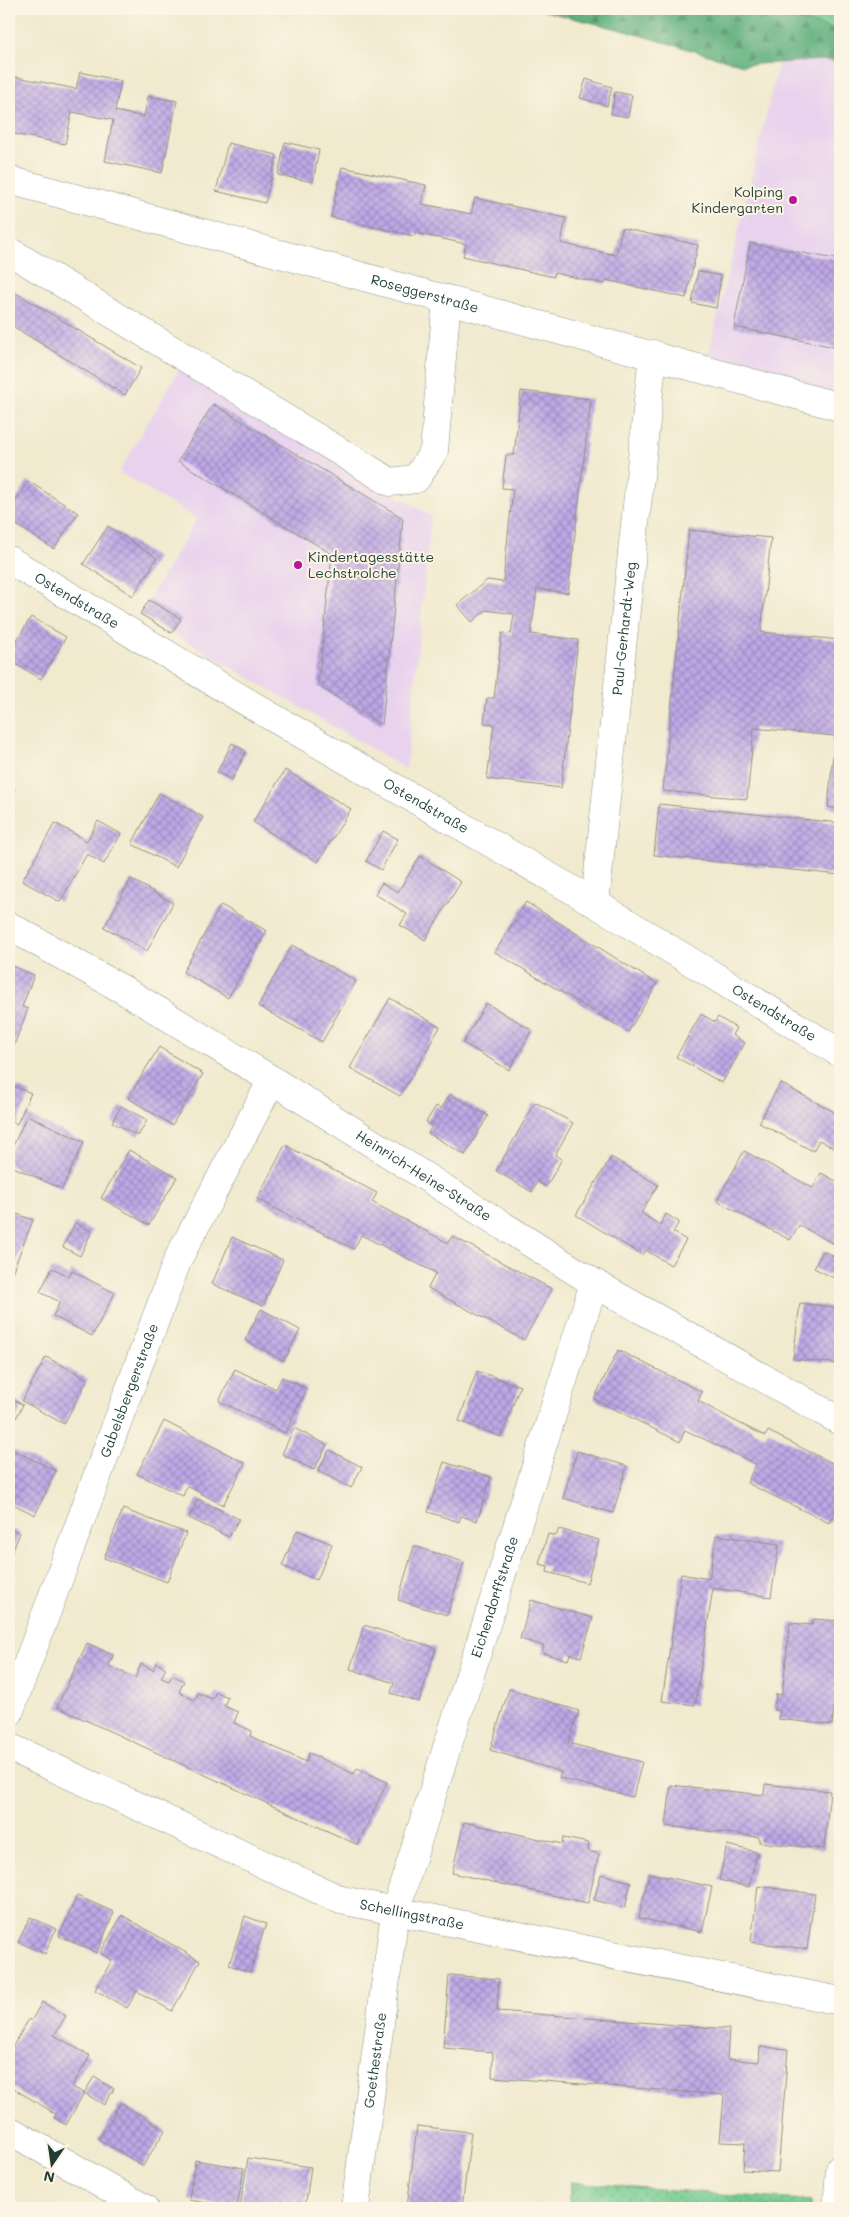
<svg xmlns="http://www.w3.org/2000/svg" width="849" height="2217" font-family="Mali,sans-serif">
	<defs>
		<pattern id="grass-tufts" width="24" height="20" patternUnits="userSpaceOnUse" patternTransform="scale(1.25)"><rect width="24" height="20" fill="#71ca90"/><path d="M3 7l-1-3M5 7V3M7 7l1-3M15 17l-1-3M17 17v-4M19 17l1-3" fill="none" stroke="#5ca576"/></pattern>
		<pattern id="forest-firs" width="22" height="20" patternUnits="userSpaceOnUse" patternTransform="scale(1.25)"><rect width="22" height="20" fill="#5cae7a"/><path d="M5 1l3.5 6h-7zM16 11l3.5 6h-7z" fill="#4b8f65"/></pattern>
		<pattern id="park-dots" width="8" height="8" patternUnits="userSpaceOnUse" patternTransform="scale(1.25)"><rect width="8" height="8" fill="#71ca90"/><path d="M2 2h.1M6 6h.1" fill="none" stroke="#5ca576" stroke-width="1.8" stroke-linecap="round"/></pattern>
		<pattern id="building-cross-hatch" width="8" height="8" patternUnits="userSpaceOnUse" patternTransform="scale(1.25)"><rect width="8" height="8" fill="#bfa8e7"/><path d="M0 0l8 8M0 8l8-8" fill="none" stroke="#9b8abc"/></pattern>
	</defs>
	<rect width="100%" height="100%" fill="#fcf5e5"/>
	<filter id="ink" filterUnits="userSpaceOnUse"><feTurbulence type="fractalNoise" baseFrequency=".02" numOctaves="2"/><feDisplacementMap in="SourceGraphic" scale="10" xChannelSelector="R" yChannelSelector="G"/><feConvolveMatrix kernelMatrix="1 2 1 2 8 2 1 2 1" color-interpolation-filters="sRGB"/></filter>
	<filter id="wash" filterUnits="userSpaceOnUse"><feTurbulence type="fractalNoise" baseFrequency=".0096" numOctaves="4" result="noise"/><feDisplacementMap in="SourceGraphic" scale="20" xChannelSelector="R" yChannelSelector="G"/><feGaussianBlur stdDeviation="1.12" result="paint"/><feColorMatrix in="noise" values="0 0 0 0 0 0 0 0 0 0 0 0 0 0 0 0 0 1.4 0 .05"/><feComposite in="paint" operator="in"/></filter>
	<g filter="url(#wash)">
		<rect width="100%" height="100%" fill="#f1eacf"/>
		<g fill="#e8d2ee">
			<path d="M787 28 840 43V395L708 357Z"/>
			<path d="M180 368 431 516 406 769 140 614 197 519 119 472Z"/>
		</g>
		<path fill="url(#grass-tufts)" stroke="#488462" d="M759 9H840V31Z"/>
		<path fill="url(#forest-firs)" stroke="#3e7657" d="M535 9H761L840 31V62L822 60 743 65 618 29Z"/>
		<path fill="url(#park-dots)" stroke="#488462" d="M571 2182 811 2201V2208H569Z"/>
		<g id="blocks">
			<g fill="url(#building-cross-hatch)">
				<path d="M80 72 121 81 115 111 144 117 148 96 177 101 162 173 105 161 113 120 72 112 65 144 9 133V90L12 76 76 89Z"/>
				<path d="M586 79 612 87 607 106 580 98Z"/>
				<path d="M615 92 632 95 628 117 611 114Z"/>
				<path d="M285 142 319 150 313 182 278 175Z"/>
				<path d="M228 143 277 155 265 203 216 191Z"/>
				<path d="M342 167 426 185 422 204 443 208 471 214 475 198 566 218 561 243 582 248 616 255 622 228 698 245 686 298 606 280 605 284 554 273V277L505 266 463 256 466 244 415 233 414 236 331 217Z"/>
				<path d="M750 243 840 260V348L734 327Z"/>
				<path d="M698 271 721 276 716 308 692 303Z"/>
				<path d="M13 291 141 368 125 395 9 324V297Z"/>
				<path d="M521 391 591 399 568 593 537 589 531 634 578 640 561 788 487 779 494 724 484 723 487 698H494L502 633 511 634 514 614 486 610 472 622 457 605 487 580 503 582 513 489 502 488 506 455H514Z"/>
				<path d="M213 404 403 518 382 725 318 686 332 554 178 461Z"/>
				<path d="M28 481 78 513 54 549 9 520V511Z"/>
				<path d="M108 526 157 558 133 596 83 564Z"/>
				<path d="M689 530 771 538 761 632 840 640V809L828 807 835 736 754 728 747 799 663 791Z"/>
				<path d="M149 600 181 619 172 633 140 614Z"/>
				<path d="M31 617 66 637 41 679 9 660V638L16 642Z"/>
				<path d="M232 743 246 751 232 780 217 772Z"/>
				<path d="M285 770 351 809 318 862 253 822Z"/>
				<path d="M9 786 15 789 9 799Z"/>
				<path d="M159 793 203 817 176 867 132 844Z"/>
				<path d="M659 804 840 823V875L654 855Z"/>
				<path d="M98 821 121 834 104 864 87 854 60 902 22 881 55 823 87 841Z"/>
				<path d="M383 831 398 839 381 870 366 861Z"/>
				<path d="M420 856 461 882 425 940 400 925 407 914 375 894 382 883 398 892Z"/>
				<path d="M131 879 173 903 147 951 104 927Z"/>
				<path d="M526 902 657 984 628 1032 495 952Z"/>
				<path d="M221 905 267 931 228 998 183 972Z"/>
				<path d="M292 945 356 981 322 1042 258 1006Z"/>
				<path d="M9 965 34 975 22 1007 28 1009 9 1058Z"/>
				<path d="M390 998 440 1027 400 1096 350 1068Z"/>
				<path d="M486 1003 532 1030 509 1070 463 1043Z"/>
				<path d="M701 1014 715 1022 718 1017 736 1028 732 1035 745 1043 722 1083 676 1057Z"/>
				<path d="M159 1047 203 1074 172 1125 128 1098Z"/>
				<path d="M780 1083 840 1115V1151L819 1140 813 1151 759 1123Z"/>
				<path d="M10 1085 31 1093 17 1124 9 1120Z"/>
				<path d="M450 1094 488 1116 465 1155 428 1133 432 1126 426 1122 436 1106 441 1109Z"/>
				<path d="M535 1102 573 1123 555 1155 562 1159 546 1187 537 1182 532 1192 496 1171Z"/>
				<path d="M121 1106 147 1120 138 1136 112 1122Z"/>
				<path d="M27 1115 84 1142 62 1189 9 1165V1155Z"/>
				<path d="M285 1145 377 1193 372 1202 448 1243 452 1236 552 1289 524 1340 428 1288 436 1273 361 1235 354 1249 257 1199Z"/>
				<path d="M129 1150 177 1177 149 1225 101 1198Z"/>
				<path d="M744 1151 813 1188 821 1173 840 1183V1247L799 1225 790 1240 717 1201Z"/>
				<path d="M611 1157 658 1185 641 1213 660 1225 666 1214 679 1222 673 1232 686 1240 671 1265 645 1250 642 1255 576 1215Z"/>
				<path d="M9 1211 33 1220 9 1280Z"/>
				<path d="M75 1223 92 1231 80 1256 63 1247Z"/>
				<path d="M232 1237 283 1260 263 1306 212 1284Z"/>
				<path d="M823 1251 840 1259V1281L814 1268Z"/>
				<path d="M52 1268 69 1276 72 1271 115 1293 92 1336 53 1316 60 1302 40 1292Z"/>
				<path d="M800 1303 840 1308V1364L793 1359Z"/>
				<path d="M261 1309 300 1330 284 1361 245 1340Z"/>
				<path d="M618 1350 702 1392 698 1401 733 1420 765 1436 768 1431 840 1467V1501L829 1523 747 1483 756 1464 685 1430 680 1442 594 1399Z"/>
				<path d="M46 1357 88 1379 64 1424 22 1401Z"/>
				<path d="M235 1369 276 1389 282 1377 307 1389 285 1433 219 1401Z"/>
				<path d="M477 1371 520 1386 501 1437 459 1421Z"/>
				<path d="M9 1397 23 1405 15 1420 9 1417Z"/>
				<path d="M164 1421 245 1463 223 1505 187 1486 183 1496 137 1474Z"/>
				<path d="M294 1428 327 1445 314 1470 282 1454Z"/>
				<path d="M9 1448 56 1471 35 1515 9 1502Z"/>
				<path d="M329 1450 362 1467 351 1488 318 1471Z"/>
				<path d="M577 1451 627 1466 613 1513 563 1498Z"/>
				<path d="M444 1462 491 1477 477 1521 461 1516 459 1522 428 1512Z"/>
				<path d="M198 1499 239 1519 229 1537 189 1518Z"/>
				<path d="M123 1509 186 1533 167 1582 104 1558Z"/>
				<path d="M9 1528 20 1533 9 1559Z"/>
				<path d="M559 1529 599 1540 587 1583 547 1572 548 1566 539 1564 548 1534 556 1536Z"/>
				<path d="M297 1530 332 1544 317 1580 282 1566Z"/>
				<path d="M716 1535 779 1544 771 1597 713 1588 695 1705 662 1701 681 1574 709 1579Z"/>
				<path d="M414 1546 464 1562 447 1615 398 1600Z"/>
				<path d="M531 1600 593 1618 581 1657 570 1654 568 1660 542 1653 544 1646 520 1639Z"/>
				<path d="M813 1619 840 1621V1651L832 1725 778 1719 780 1711 774 1710 776 1694 782 1695 790 1623 812 1625Z"/>
				<path d="M364 1625 436 1648 419 1702 391 1693 394 1683 350 1669Z"/>
				<path d="M87 1643 113 1655 109 1666 135 1678 141 1664 153 1670 156 1663 166 1668 161 1678 169 1681 172 1675 184 1681 179 1692 184 1695 195 1700 198 1693 212 1699 216 1692 228 1697 224 1706 238 1712 234 1723 252 1731 250 1736 306 1762 309 1753 354 1774 357 1768 387 1782 358 1845 57 1707Z"/>
				<path d="M509 1689 579 1711 568 1743 642 1762 633 1797 559 1778 561 1772 490 1750Z"/>
				<path d="M765 1784 830 1791 824 1849 759 1842V1837L666 1826 671 1785 764 1795Z"/>
				<path d="M464 1822 562 1844 563 1838 589 1843 588 1851 599 1854 588 1903 452 1873Z"/>
				<path d="M727 1845 757 1852 749 1887 719 1880Z"/>
				<path d="M649 1873 712 1887 702 1932 639 1918Z"/>
				<path d="M601 1874 631 1882 625 1908 594 1900Z"/>
				<path d="M758 1886 815 1894 807 1949 751 1942Z"/>
				<path d="M77 1896 114 1912 97 1953 59 1936Z"/>
				<path d="M122 1915 200 1961 172 2011 137 1991 127 2008 95 1990 112 1960 100 1953Z"/>
				<path d="M245 1916 266 1924 250 1972 229 1965Z"/>
				<path d="M30 1917 56 1929 45 1954 18 1942Z"/>
				<path d="M449 1975 499 1979 497 2011 729 2029 727 2059 759 2062 760 2047 788 2049 778 2172 743 2170 745 2143 720 2142 724 2095 492 2077 493 2052 443 2048Z"/>
				<path d="M42 2002 66 2016 54 2035 90 2056 72 2087 84 2093 66 2125 54 2118 56 2114 9 2086V2053L29 2019 31 2021Z"/>
				<path d="M94 2077 114 2089 104 2105 84 2093Z"/>
				<path d="M121 2103 165 2130 143 2166 98 2139Z"/>
				<path d="M417 2126 471 2132 462 2208H407Z"/>
				<path d="M248 2158 311 2167 305 2208H240Z"/>
				<path d="M195 2160 244 2168 237 2208 189 2200Z"/>
			</g>
		</g>
	</g>
	<g filter="url(#ink)">
		<use href="#blocks" fill-opacity="0" stroke="#889482" stroke-width="1"/>
		<g fill="none" stroke-linecap="round" stroke-linejoin="round">
			<g stroke="#889482" stroke-width="29">
				<g id="street">
					<path id="s1" d="M9 180 840 407"/>
					<path d="M9 251 390 482 416 479 434 451 447 299"/>
					<path id="s2" d="M9 560 272 717 595 903 840 1053"/>
					<path id="s3" d="M595 903 653 354"/>
					<path id="s4" d="M9 926 122 989 272 1080 594 1283 840 1421"/>
					<path id="s5" d="M9 1713 178 1259 272 1080"/>
					<path id="s6" d="M9 1747 341 1900 840 2001"/>
					<path d="M9 2130 144 2208"/>
					<path id="s7" d="M355 2208 395 1912 594 1283"/>
					<path d="M837 2208 840 2169"/>
				</g>
			</g>
			<use href="#street" stroke="#fff" stroke-width="28"/>
		</g>
	</g>
	<g fill="#b5179e" stroke="#fcf5e5" stroke-width="2">
		<circle cx="793" cy="200" r="5"/>
		<circle cx="298" cy="565" r="5"/>
	</g>
	<g text-anchor="middle" stroke-width="4" stroke-linejoin="round" paint-order="stroke">
		<g font-size="14" fill="#1f3d34" stroke="#fcf5e5" text-anchor="end">
			<text x="783" y="197">Kolping<tspan x="783" dy="16">Kindergarten</tspan></text>
			<text x="308" y="562" text-anchor="start">Kindertagesstätte<tspan x="308" dy="16">Lechstrolche</tspan></text>
		</g>
		<g font-size="14" fill="#1f3d34" stroke="#fcf5e5">
			<text dy="5" stroke="none"><textPath href="#s1" startOffset="431">Roseggerstraße</textPath></text>
			<text dy="5" stroke="none"><textPath href="#s2" startOffset="79">Ostendstraße</textPath></text>
			<text dy="5" stroke="none"><textPath href="#s3" startOffset="276">Paul-Gerhardt-Weg</textPath></text>
			<text dy="5" stroke="none"><textPath href="#s2" startOffset="484">Ostendstraße</textPath></text>
			<text dy="5" stroke="none"><textPath href="#s2" startOffset="889">Ostendstraße</textPath></text>
			<text dy="5" stroke="none"><textPath href="#s4" startOffset="484">Heinrich-Heine-Straße</textPath></text>
			<text dy="5" stroke="none"><textPath href="#s5" startOffset="344">Gabelsbergerstraße</textPath></text>
			<text dy="5" stroke="none"><textPath href="#s7" startOffset="629">Eichendorffstraße</textPath></text>
			<text dy="5" stroke="none"><textPath href="#s6" startOffset="438">Schellingstraße</textPath></text>
			<text dy="5" stroke="none"><textPath href="#s7" startOffset="149">Goethestraße</textPath></text>
		</g>
	</g>
	<rect width="849" height="2217" fill="none" stroke="#fcf5e5" stroke-width="30"/>
	<g transform="translate(52 2164) rotate(193)" stroke="#fcf5e5" stroke-width="4" paint-order="stroke">
	<path d="M0-4L9 19L0 12L-9 19Z" fill="#1f3d34"/>
	<text y="-8" font-size="14" font-weight="bold" text-anchor="middle" fill="#1f3d34">N</text>
	</g>
</svg>
